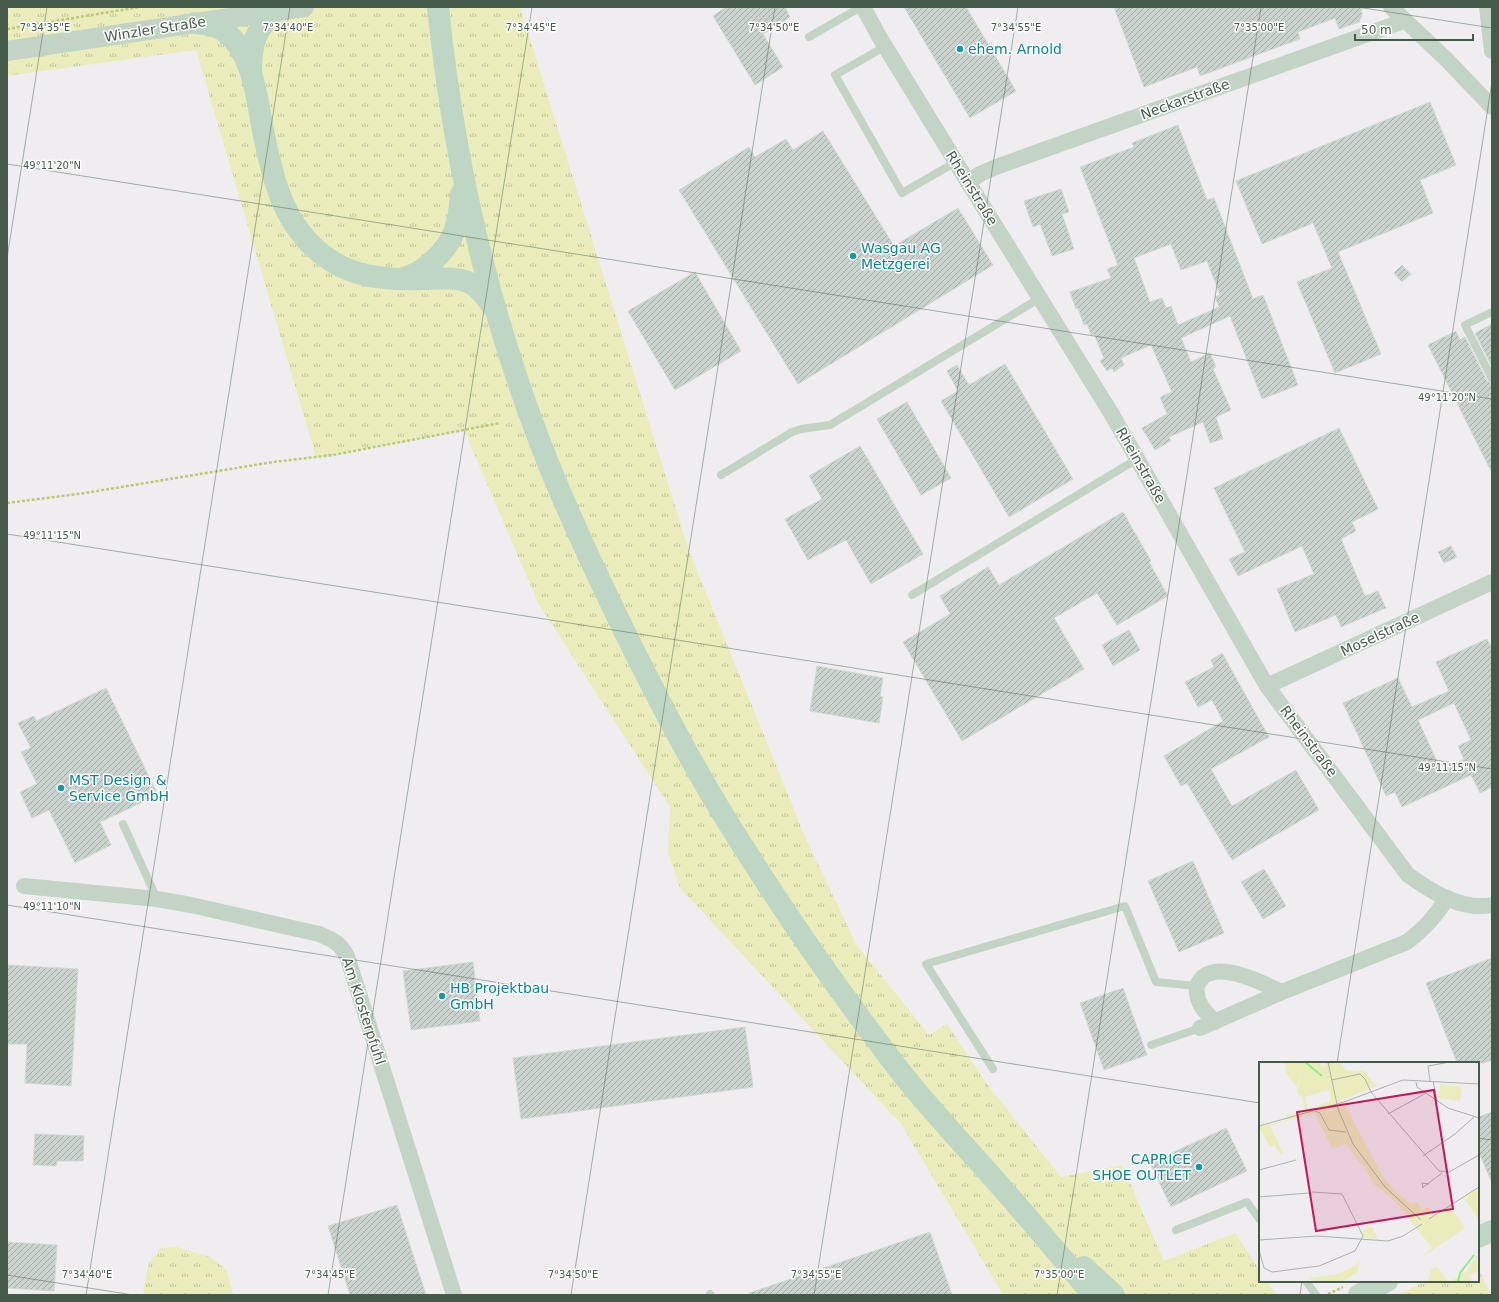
<svg xmlns="http://www.w3.org/2000/svg" width="1499" height="1302" font-family="'DejaVu Sans',sans-serif">
	<defs>
		<pattern id="grass-tufts" width="24" height="20" patternUnits="userSpaceOnUse"><rect width="24" height="20" fill="#eaedbb"/><path d="M3 7l-1-3M5 7V3M7 7l1-3M15 17l-1-3M17 17v-4M19 17l1-3" fill="none" stroke="#bfc39a"/></pattern>
		<pattern id="building-hatch" width="6" height="6" patternUnits="userSpaceOnUse"><rect width="6" height="6" fill="#cad2cd"/><path d="M-1 1l2-2M0 6l6-6M5 7l2-2" fill="none" stroke="#a6ada8"/></pattern>
	</defs>
	<rect width="100%" height="100%" fill="#efedf0"/>
	<g fill="url(#grass-tufts)">
		<path d="M23 7H520L689 551 807 841 856 944 929 1035 947 1024 990 1088 1061 1177 1122 1165 1164 1261 1235 1233 1260 1270V1281H1267L1277 1295H1003L901 1124 680 888 668 853 670 807 538 603 464 430 333 455 316 457 196 50 7 76V9Z"/>
		<path d="M177 1247 210 1257 227 1270 233 1295H146L143 1291 149 1263 161 1248Z"/>
		<path d="M1478 1268 1491 1295H1398L1426 1281H1478Z"/>
	</g>
	<g fill="url(#building-hatch)" stroke="#d1d9d4" fill-rule="evenodd">
		<path d="M726 7H785L790 17 763 34 783 67 755 85 713 16Z"/>
		<path d="M904 7H966L1016 91 970 118Z"/>
		<path d="M1114 7H1361L1362 15 1359 22 1339 29 1335 18 1298 32 1300 39 1200 76 1197 67 1144 87Z"/>
		<path d="M1430 102 1456 165 1420 180 1433 213 1338 252 1381 354 1335 373 1297 282 1332 268 1313 223 1262 244 1236 181Z"/>
		<path d="M1178 125 1207 200 1214 198 1253 299 1263 295 1298 385 1262 399 1230 316 1181 338 1191 362 1210 353 1216 367 1213 369 1231 410 1216 417 1223 439 1210 443 1203 422 1169 437 1171 441 1155 450 1142 428 1167 414 1160 397 1172 392 1151 345 1121 358 1124 365 1114 372 1112 368 1107 371 1100 361 1104 358 1094 334 1091 335 1087 324 1084 325 1078 308 1076 309 1070 292 1111 278 1107 269 1118 265 1080 167 1134 147 1132 143ZM1171 244 1181 270 1207 261 1220 295 1215 297 1219 307 1178 325 1171 306 1166 308 1162 298 1150 302 1134 258Z"/>
		<path d="M823 131 894 246 958 208 993 265 798 384 679 190 749 147 755 157 786 139 793 150Z"/>
		<path d="M1061 189 1069 212 1062 214 1074 249 1052 256 1040 224 1033 227 1024 201Z"/>
		<path d="M1402 265 1411 274 1402 282 1394 273Z"/>
		<path d="M695 272 741 351 675 390 628 311Z"/>
		<path d="M1492 324V367L1475 333Z"/>
		<path d="M1456 331 1460 340 1465 337 1487 381 1492 384V473L1428 345Z"/>
		<path d="M1005 364 1073 479 1009 517 941 401 958 391 947 371 957 365 969 385Z"/>
		<path d="M907 402 951 478 921 495 877 419Z"/>
		<path d="M1339 428 1378 509 1352 522 1356 531 1341 539 1365 596 1378 591 1386 608 1341 627 1336 615 1295 632 1277 589 1314 574 1302 546 1238 576 1229 559 1245 552 1214 488Z"/>
		<path d="M860 446 923 554 871 584 846 540 808 560 785 519 822 499 809 476Z"/>
		<path d="M1123 512 1151 561 1149 562 1168 596 1117 625 1097 593 1054 618 1084 669 962 741 903 642 950 614 940 596 988 567 999 585Z"/>
		<path d="M1451 546 1457 557 1444 563 1438 552Z"/>
		<path d="M1129 630 1140 650 1113 666 1102 645Z"/>
		<path d="M1487 639 1492 649V787L1480 793 1471 775 1402 807 1395 792 1386 796 1343 703 1398 678 1412 707 1449 691 1436 662ZM1454 703 1471 740 1458 746 1464 759 1441 770 1418 720Z"/>
		<path d="M1222 653 1269 737 1211 769 1232 806 1296 770 1319 810 1232 860 1187 783 1181 786 1164 756 1223 721 1212 700 1198 707 1185 682 1214 667 1211 660Z"/>
		<path d="M817 666 883 678 880 696 883 697 879 723 810 711Z"/>
		<path d="M106 688 158 795 100 822 111 845 75 863 49 810 32 818 20 792 37 784 21 752 31 748 18 723 34 716 36 721Z"/>
		<path d="M1193 861 1224 933 1179 952 1148 881Z"/>
		<path d="M1264 869 1286 906 1263 919 1241 882Z"/>
		<path d="M1492 958V1060L1484 1063H1457L1426 983Z"/>
		<path d="M473 962 480 1021 411 1030 403 971Z"/>
		<path d="M7 965 78 969 71 1086 25 1083 27 1044H7Z"/>
		<path d="M1123 988 1147 1055 1104 1070 1080 1003Z"/>
		<path d="M745 1027 753 1087 521 1119 513 1058Z"/>
		<path d="M1492 1112V1183L1478 1150V1117Z"/>
		<path d="M1226 1128 1247 1171 1171 1207 1150 1163Z"/>
		<path d="M35 1134 84 1136 83 1161H57L56 1166 33 1165Z"/>
		<path d="M397 1205 426 1295H350L328 1226Z"/>
		<path d="M930 1232 952 1295H750L749 1293Z"/>
		<path d="M7 1242 57 1245 54 1291 7 1288Z"/>
	</g>
	<g fill="none" stroke-linecap="round" stroke-linejoin="round">
		<g stroke="#bacb74" stroke-width="2.5" stroke-dasharray="3 2" stroke-linecap="butt">
			<path d="M7 29 140 7"/>
			<path d="M7 503 85 493 273 462 333 455 500 423"/>
			<path d="M1328 1294 1343 1287"/>
		</g>
		<g stroke="#c3d4c6" stroke-width="8">
			<path d="M809 37 861 7"/>
			<path d="M886 46 835 75 902 193 956 162"/>
			<path d="M1492 312 1465 325 1492 379"/>
			<path d="M721 475 792 432 801 429 830 425 1040 298"/>
			<path d="M912 595 1137 459"/>
			<path d="M123 824 157 899"/>
			<path d="M1151 1045 1200 1028"/>
			<path d="M993 1069 926 964 1125 906 1156 982 1197 986"/>
			<path d="M1176 1230 1247 1202 1260 1220"/>
			<path d="M1306 1281 1316 1295"/>
			<path d="M710 1294 711 1295"/>
		</g>
		<g stroke="#c3d4c6" stroke-width="16">
			<path d="M863 7 880 38 968 182 1111 413 1267 686 1408 875C1432 892 1462 911 1492 905"/>
			<path d="M1391 7 1447 60 1492 107"/>
			<path d="M1487 7 1492 51"/>
			<path d="M968 182 980 174 996 167 1404 21"/>
			<path d="M1267 686 1492 582"/>
			<path d="M24 886 157 899 191 905 319 934C333 940 339 942 347 956L454 1295"/>
			<path d="M1215 1022C1205 1012 1195 1002 1197 987 1198 983 1200 980 1203 977 1221 961 1264 984 1282 992"/>
			<path d="M1200 1028 1282 992 1407 942C1425 928 1435 917 1447 898"/>
		</g>
		<path stroke="#c3d4c6" stroke-width="20" d="M7 51 304 7"/>
		<g stroke="#c0d6c4" stroke-width="22">
			<path d="M438 7C453 156 487 305 541 445 563 502 589 558 616 614 649 682 684 751 724 816 778 904 837 989 900 1071 932 1112 968 1149 1002 1188 1033 1223 1063 1259 1093 1295"/>
			<path d="M195 23C205 24 216 25 224 31 255 53 257 105 265 140 271 168 278 200 295 225 327 272 368 281 422 279 437 279 456 276 470 283 480 288 487 298 493 307"/>
			<path d="M251 70C251 43 255 31 275 11"/>
			<path d="M404 278C415 275 424 269 433 261 455 241 459 223 461 194"/>
			<path d="M1478 1237 1492 1231"/>
			<path d="M1084 1267 1114 1295"/>
			<path d="M1359 1295 1387 1281"/>
		</g>
	</g>
	<path fill="none" stroke="#465a49" stroke-width="1" stroke-opacity="0.45" d="M1357 7 1492 28M7 164 1492 399M7 258 47 7M7 534 1492 769M7 905 1260 1103M1337 1063 1492 82M1478 1138 1492 1140M7 1275 133 1295M86 1295 290 7M328 1295 532 7M571 1295 775 7M814 1295 1018 7M1057 1295 1261 7M1300 1295 1302 1281"/>
	<g fill="#0f9aa8" stroke="#fff" stroke-width="1.5">
		<circle cx="960" cy="49" r="4"/>
		<circle cx="853" cy="256" r="4"/>
		<circle cx="61" cy="788" r="4"/>
		<circle cx="442" cy="996" r="4"/>
		<circle cx="1199" cy="1167" r="4"/>
	</g>
	<g text-anchor="middle" stroke-width="3" stroke-linejoin="round" paint-order="stroke">
		<g font-size="14" fill="#465a49" stroke="#fff">
			<text transform="translate(155 29) rotate(-9)" y="5">Winzler Straße</text>
			<text transform="translate(1185 99) rotate(-20)" y="5">Neckarstraße</text>
			<text transform="translate(972 188) rotate(58)" y="5">Rheinstraße</text>
			<text transform="translate(1141 465) rotate(60)" y="5">Rheinstraße</text>
			<text transform="translate(1380 634) rotate(-25)" y="5">Moselstraße</text>
			<text transform="translate(1309 741) rotate(53)" y="5">Rheinstraße</text>
			<text transform="translate(364 1011) rotate(72)" y="5">Am Klosterpfuhl</text>
		</g>
		<g font-size="14" fill="#0d838f" stroke="#fff" text-anchor="start">
			<text x="968" y="54">ehem. Arnold</text>
			<text x="861" y="253">Wasgau AG<tspan x="861" dy="16">Metzgerei</tspan></text>
			<text x="69" y="785">MST Design &amp;<tspan x="69" dy="16">Service GmbH</tspan></text>
			<text x="450" y="993">HB Projektbau<tspan x="450" dy="16">GmbH</tspan></text>
			<text x="1191" y="1164" text-anchor="end">CAPRICE<tspan x="1191" dy="16">SHOE OUTLET</tspan></text>
		</g>
	</g>
	<g transform="translate(1259 1062)">
		<rect width="220" height="220" fill="#efedf0"/>
		<path d="M34 0H59L65 5 67 0H82L87 8 105 9 118 24 83 38 124 115 138 131 152 142 158 140 163 148 169 145 177 154 191 144 206 166 162 196 173 186 137 140 113 121 111 114 87 82 73 87 56 51 11 64 24 91 21 92 15 83 11 85 0 65 26 59 28 53 46 48 43 35 38 31 42 12ZM70 28 72 39 49 47 46 35ZM112 163 119 176H106L103 169ZM178 205 189 220H169L172 207Z" fill="#eaedbb" fill-rule="evenodd"/>
		<path d="M26 0H34L42 12 38 26 27 10ZM218 128 220 131 219 157 204 135ZM218 194 220 208 210 214 214 220H191L208 209ZM100 197 98 211 84 219 57 220 49 216 80 212 97 203Z" fill="#eaedbb"/>
		<path d="M181 22 203 25 201 39 179 36Z" fill="#eaedbb"/>
		<path fill="none" stroke="#93ea89" stroke-width="2" d="M46 0 63 14M199 220 201 211 215 193"/>
		<path fill="none" stroke="#abb2ad" stroke-width="1" d="M69 0 79 47 94 82 126 125 162 158M72 18 101 12 106 17 112 30M171 19 169 4 191 0M174 19 178 39M157 20 158 25 189 46 220 56M112 30 180 109 190 110 220 93M56 49 61 51 70 68 87 70M129 52 167 31M0 64 85 40 144 18 220 22M164 94 196 72 215 55M0 108 37 98M163 126 183 111M164 126 163 121 170 122M0 135 50 131M170 157 220 125M0 178 58 174 129 179 144 174 163 162M0 188 5 206 13 210 60 204 96 189 104 174 83 132 53 130"/>
		<path fill="#c2185b" fill-opacity="0.15" stroke="#c2185b" stroke-width="2" d="M175 28 194 147 57 169 38 50Z"/>
		<rect width="220" height="220" fill="none" stroke="#465a49" stroke-width="2"/>
	</g>
	<g font-size="10" text-anchor="middle" fill="#465a49" stroke="#fff" stroke-width="3" stroke-linejoin="round" paint-order="stroke">
		<text x="288" y="31">7°34'40"E</text>
		<text x="531" y="31">7°34'45"E</text>
		<text x="774" y="31">7°34'50"E</text>
		<text x="1016" y="31">7°34'55"E</text>
		<text x="1259" y="31">7°35'00"E</text>
		<text x="45" y="31">7°34'35"E</text>
		<text x="52" y="169">49°11'20"N</text>
		<text x="1447" y="401">49°11'20"N</text>
		<text x="52" y="539">49°11'15"N</text>
		<text x="1447" y="771">49°11'15"N</text>
		<text x="52" y="910">49°11'10"N</text>
		<text x="87" y="1278">7°34'40"E</text>
		<text x="330" y="1278">7°34'45"E</text>
		<text x="573" y="1278">7°34'50"E</text>
		<text x="816" y="1278">7°34'55"E</text>
		<text x="1059" y="1278">7°35'00"E</text>
	</g>
	<rect width="1499" height="1302" fill="none" stroke="#465a49" stroke-width="16"/>
	<path d="M1355 34v6h118v-6" fill="none" stroke="#465a49" stroke-width="2"/>
	<text x="1361" y="34" font-size="12" fill="#465a49" stroke="#ffffff" stroke-width="3" paint-order="stroke">50 m</text>
</svg>
